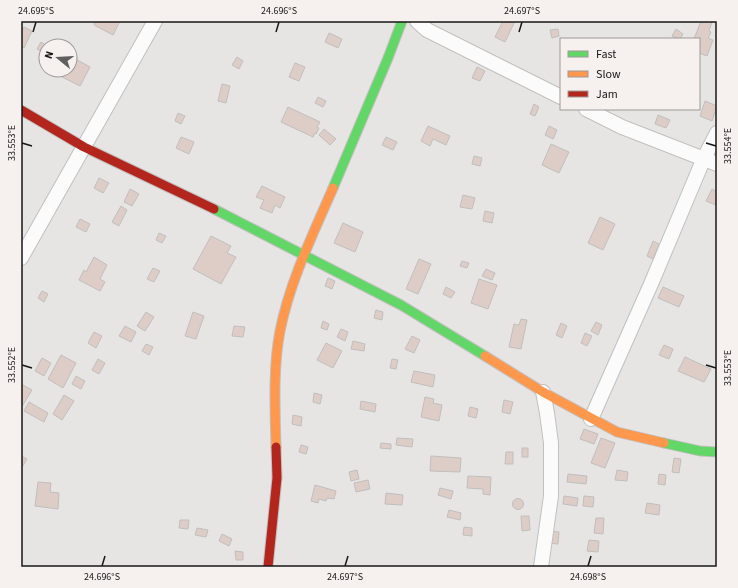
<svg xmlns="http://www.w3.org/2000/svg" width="738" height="588" font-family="'Source Sans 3',sans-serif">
	<rect width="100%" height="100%" fill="#e7e5e3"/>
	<g fill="#decdc7" stroke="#c0bfbe">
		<path d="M95 21H120L113 35 94 25Z"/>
		<path d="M503 21H515L505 42 495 37Z"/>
		<path d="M701 21 712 22 709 31 711 32 708 38 713 40 707 56 699 53V39H694Z"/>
		<path d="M24 27 32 31 24 48 21 46V32Z"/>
		<path d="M558 29 559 36 552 38 550 30Z"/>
		<path d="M676 29 683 34 680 39 672 36Z"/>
		<path d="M329 33 342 39 338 48 325 42Z"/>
		<path d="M41 42 47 46H46L45 53 37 49Z"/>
		<path d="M72 57 90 67 80 86 62 77 65 70H70V61Z"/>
		<path d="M237 57 243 61 239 69 232 65Z"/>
		<path d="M295 63 305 67 299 81 289 77Z"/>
		<path d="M477 67 485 71 480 81 472 78Z"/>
		<path d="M222 84 230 86 226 103 218 101Z"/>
		<path d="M318 97 326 101 323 107 315 103Z"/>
		<path d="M705 101 717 106 712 121 700 116Z"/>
		<path d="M534 104 539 107 535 116 530 114Z"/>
		<path d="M288 107 320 122 317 127 319 128 316 134 315 133 313 137 281 122Z"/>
		<path d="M178 113 185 116 181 124 175 121Z"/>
		<path d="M658 115 670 120 666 128 655 124Z"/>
		<path d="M428 126 450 136 446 145 433 139 430 146 421 141Z"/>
		<path d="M549 126 557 130 553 139 545 135Z"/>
		<path d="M324 129 336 139 330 145 319 135Z"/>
		<path d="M181 137 194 142 189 154 176 148Z"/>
		<path d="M386 137 397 142 393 150 382 145Z"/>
		<path d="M551 144 569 152 559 173 542 165Z"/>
		<path d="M474 156 482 158 480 166 472 164Z"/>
		<path d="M99 178 109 183 103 193 94 188Z"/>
		<path d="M262 186 285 197 280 208 275 205 272 213 260 208 264 200 256 197Z"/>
		<path d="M130 189 139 194 132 206 124 202Z"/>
		<path d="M712 189 717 192 716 205 706 201Z"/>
		<path d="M463 195 475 198 472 209 460 207Z"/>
		<path d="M121 206 127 210 119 226 112 222Z"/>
		<path d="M485 211 494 213 492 223 483 221Z"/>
		<path d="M600 217 615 224 603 250 588 243Z"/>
		<path d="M80 219 90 224 86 232 76 227Z"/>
		<path d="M343 223 363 232 355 252 334 243Z"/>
		<path d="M159 233 166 236 162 243 156 240Z"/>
		<path d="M211 236 231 246 227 253 236 257 221 284 193 269Z"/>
		<path d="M653 241 659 244 653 259 647 256Z"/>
		<path d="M94 257 107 265 100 279 105 282 100 291 79 280 84 270 86 272Z"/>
		<path d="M419 259 431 264 418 294 406 289Z"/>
		<path d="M462 261 469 263 467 268 460 266Z"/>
		<path d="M153 268 160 271 154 282 147 279Z"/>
		<path d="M486 269 495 273 492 280 482 276Z"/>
		<path d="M328 278 335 281 332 289 325 286Z"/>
		<path d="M479 279 497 285 488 309 471 303Z"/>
		<path d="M446 287 455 292 451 298 443 294Z"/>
		<path d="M663 287 684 296 679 307 658 298Z"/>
		<path d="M42 291 48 294 44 302 38 298Z"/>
		<path d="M376 310 383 312 382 320 374 318Z"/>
		<path d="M146 312 154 317 145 331 137 326Z"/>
		<path d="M193 312 204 316 196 339 185 336Z"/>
		<path d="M521 319 527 320 521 349 509 347 514 324 519 325Z"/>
		<path d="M323 321 329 324 327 330 321 328Z"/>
		<path d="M596 322 602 325 598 335 591 331Z"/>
		<path d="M561 323 567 326 562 338 556 335Z"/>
		<path d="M125 326 136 332 131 342 119 336Z"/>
		<path d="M234 326 245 327 243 337 232 336Z"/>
		<path d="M341 329 348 332 345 341 337 337Z"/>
		<path d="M94 332 102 336 96 348 88 343Z"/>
		<path d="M585 333 592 336 587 346 581 343Z"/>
		<path d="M412 336 420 340 414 353 405 349Z"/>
		<path d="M353 341 365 344 364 351 351 349Z"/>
		<path d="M326 343 342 351 333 368 317 360Z"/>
		<path d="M146 344 153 347 149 355 142 351Z"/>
		<path d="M664 345 673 349 669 359 659 355Z"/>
		<path d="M61 355 76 363 63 388 48 379Z"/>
		<path d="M685 357 711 369 704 382 678 371Z"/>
		<path d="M42 358 51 363 44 376 35 371Z"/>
		<path d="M98 359 105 363 99 374 92 370Z"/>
		<path d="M392 359 398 360 396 369 390 368Z"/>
		<path d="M414 371 435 375 433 387 411 382Z"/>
		<path d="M76 376 85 381 81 389 72 384Z"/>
		<path d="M21 384 32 390 21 408Z"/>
		<path d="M314 393 322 395 320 404 313 402Z"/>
		<path d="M64 395 74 401 62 420 53 414Z"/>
		<path d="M425 397 434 399 433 403 442 405 439 421 421 417Z"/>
		<path d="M504 400 513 402 510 414 502 412Z"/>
		<path d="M361 401 376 404 375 412 360 409Z"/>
		<path d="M29 402 48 413 44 422 24 411Z"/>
		<path d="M470 407 478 409 476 418 468 416Z"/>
		<path d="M293 415 302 417 301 426 292 424Z"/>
		<path d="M584 429 598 434 594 444 580 439Z"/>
		<path d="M397 438 413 439 412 447 396 445Z"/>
		<path d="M601 438 615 443 605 468 591 463Z"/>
		<path d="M381 443 391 444V449L380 448Z"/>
		<path d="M301 445 308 447 306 454 299 452Z"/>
		<rect x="522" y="448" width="6" height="9"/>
		<path d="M506 452H513V464H505Z"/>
		<path d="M21 456 27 459 21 469Z"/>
		<path d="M431 456 461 458 460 472 430 471Z"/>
		<path d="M674 458 681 459 679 473 672 472Z"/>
		<path d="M357 470 359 479 351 481 349 472Z"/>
		<path d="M617 470 628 472 627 481 615 480Z"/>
		<path d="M568 474 587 476 586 484 567 482Z"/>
		<path d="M659 474 666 475 665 485 658 484Z"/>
		<path d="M468 476 491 477 490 495 483 494V489L467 488Z"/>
		<path d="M368 480 370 489 356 492 354 483Z"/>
		<path d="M38 482 51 483 50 492 59 493 58 509 35 506Z"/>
		<path d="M315 485 336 491 334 499 327 498 326 501 319 499 318 503 311 501Z"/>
		<path d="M440 488 453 491 451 499 438 495Z"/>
		<path d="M386 493 403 495 402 505 385 504Z"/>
		<path d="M564 496 578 498 577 506 563 504Z"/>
		<path d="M584 496 594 497 593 507 583 506Z"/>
		<circle cx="518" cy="504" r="5.5"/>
		<path d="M647 503 660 505 659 515 645 513Z"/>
		<path d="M449 510 461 513 460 520 447 517Z"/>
		<path d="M521 516H529L530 530 522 531Z"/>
		<path d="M596 518H604L603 534 594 533Z"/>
		<path d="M180 520H189L188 529 179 528Z"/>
		<path d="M464 527 472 528V536L463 535Z"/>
		<path d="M197 528 208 530 206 537 195 535Z"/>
		<path d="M549 531 559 532 558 544 548 543Z"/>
		<path d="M222 534 232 539 229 546 219 541Z"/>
		<path d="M589 540 599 541 598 552 587 551Z"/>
		<path d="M235 551 243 552V560H236Z"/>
	</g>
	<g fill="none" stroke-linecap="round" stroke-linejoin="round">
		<g stroke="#c2c0bf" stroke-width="16">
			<g id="street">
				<path d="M417 21 427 30 561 97"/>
				<path d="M586 109 622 127 717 164"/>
				<path d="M21 258 155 21"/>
				<path d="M591 419 651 284 704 158 717 133"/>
				<path d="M541 567 551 496V443L547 413 543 392"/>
			</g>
		</g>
		<g stroke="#c2c0bf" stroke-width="11">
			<g id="fast">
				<path d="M333 188 388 58 402 21"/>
				<path d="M214 209 401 305 485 356"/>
				<path d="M664 443 700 451 717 452"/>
			</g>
		</g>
		<g stroke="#c2c0bf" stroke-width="11">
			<g id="slow">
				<path d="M485 356 543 392 617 432 664 443"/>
				<path d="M276 447C275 410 273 366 280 331 290 281 313 234 333 188"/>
			</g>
		</g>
		<g stroke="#c2c0bf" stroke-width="11">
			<g id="jam">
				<path d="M21 110 84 147 214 209"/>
				<path d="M268 567 277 478 276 447"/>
			</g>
		</g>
		<use href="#street" stroke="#fbfbfb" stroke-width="14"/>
		<use href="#fast" stroke="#63d668" stroke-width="9"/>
		<use href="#slow" stroke="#ff974d" stroke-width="9"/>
		<use href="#jam" stroke="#b3261e" stroke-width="9"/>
	</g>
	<path fill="none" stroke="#181716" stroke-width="1.5" d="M33 32 36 22M276 32 279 22M519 32 522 22M22 143 32 146M706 143 716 146M22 365 32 368M706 365 716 368M102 566 105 556M345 566 348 556M588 566 591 556"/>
	<rect width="738" height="588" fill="none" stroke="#f6f1ef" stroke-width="44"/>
	<rect x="560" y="38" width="140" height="72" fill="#f6f1ef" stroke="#9d9a98"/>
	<rect x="568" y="51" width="20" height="6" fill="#63d668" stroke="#9d9a98"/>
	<text x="596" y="58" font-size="12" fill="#181716">Fast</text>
	<rect x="568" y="71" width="20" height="6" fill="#ff974d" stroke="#9d9a98"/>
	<text x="596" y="78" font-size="12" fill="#181716">Slow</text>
	<rect x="568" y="91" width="20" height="6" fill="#b3261e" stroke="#9d9a98"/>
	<text x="596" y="98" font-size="12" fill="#181716">Jam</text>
	<g transform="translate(58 58) rotate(288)"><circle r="19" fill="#f6f1ef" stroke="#9d9a98"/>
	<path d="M0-3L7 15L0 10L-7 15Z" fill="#605f5e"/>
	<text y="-6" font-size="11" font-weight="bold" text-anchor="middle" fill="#181716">N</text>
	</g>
	<rect x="22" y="22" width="694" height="544" fill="none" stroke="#181716" stroke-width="1.5"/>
	<g font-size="10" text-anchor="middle" fill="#181716">
		<text x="36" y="14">24.695°S</text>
		<text x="279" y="14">24.696°S</text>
		<text x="522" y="14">24.697°S</text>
		<text transform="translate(11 143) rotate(-90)" y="4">33.553°E</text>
		<text transform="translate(727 146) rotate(-90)" y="4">33.554°E</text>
		<text transform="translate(11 365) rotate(-90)" y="4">33.552°E</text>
		<text transform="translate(727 368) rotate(-90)" y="4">33.553°E</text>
		<text x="102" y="580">24.696°S</text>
		<text x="345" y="580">24.697°S</text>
		<text x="588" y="580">24.698°S</text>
	</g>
</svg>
